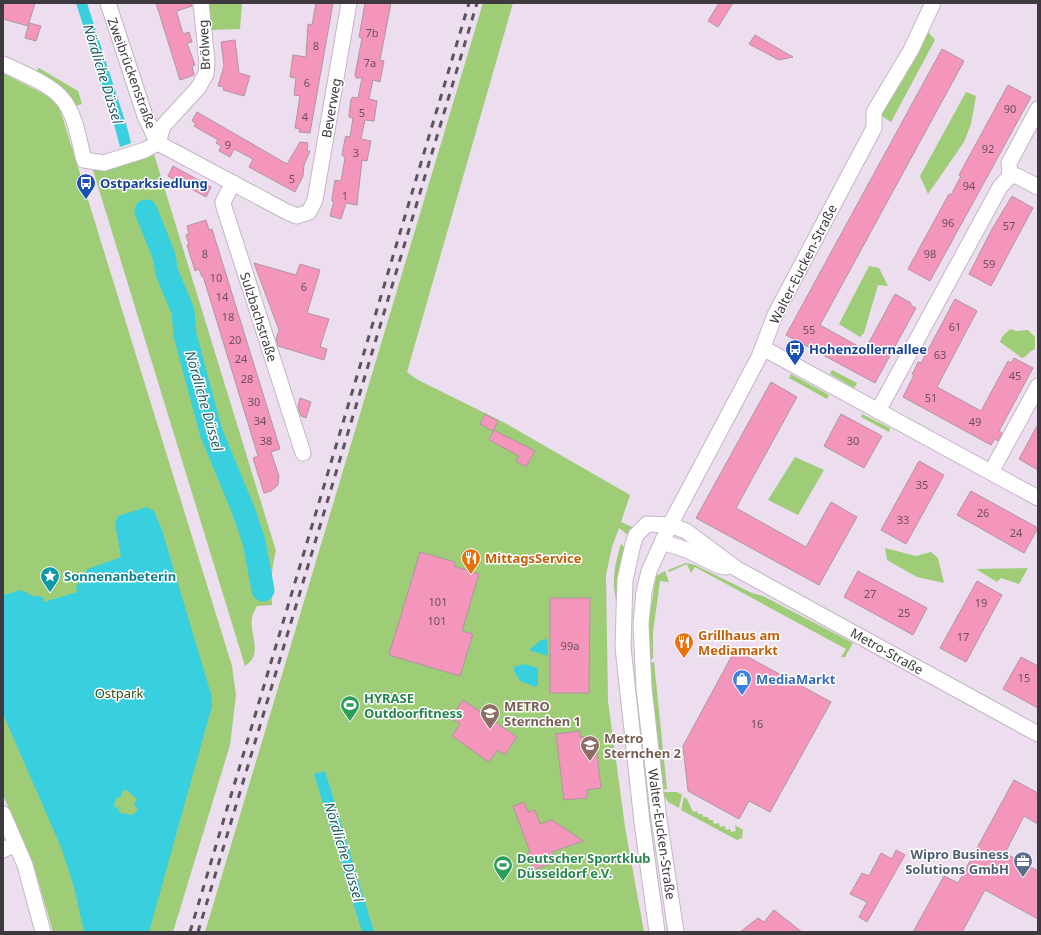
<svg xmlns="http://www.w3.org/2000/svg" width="1041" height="935" font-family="'Noto Sans',sans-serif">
	<rect width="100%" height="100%" fill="#ecddef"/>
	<g fill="#9fcc77">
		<path d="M208 3H242L240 29 210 30Z"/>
		<path d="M483 3H513L407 372 418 380 505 423 630 495 621 522 632 527 628 535 619 528 612 547 606 575 608 701 625 827 644 932H205Z"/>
		<path d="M928 32 935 40 891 122 880 115Z"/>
		<path d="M39 68 78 91 82 104 76 106 61 87 36 71Z"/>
		<path d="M3 73 48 96 60 109 232 666 236 695 230 745 173 932H53L35 870 3 795Z"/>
		<path d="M966 92 976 96 971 124 964 142 928 194 920 176Z"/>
		<path d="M153 151 276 551C271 568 271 587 272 605L257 606C255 610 252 615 252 618 249 635 264 654 245 666L93 170 94 166Z"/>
		<path d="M869 266 879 268 888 286 878 285 864 333 860 337 839 324Z"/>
		<path d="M1010 329 1017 331 1028 330 1035 337V349C1029 351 1028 356 1022 358L1000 342 1002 337Z"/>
		<path d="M832 370 857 383 854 388 830 374Z"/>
		<path d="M791 374 829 395 827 399 789 378Z"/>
		<path d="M862 414 890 428 889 432 861 417Z"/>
		<path d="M795 457 824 470 798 515 768 500Z"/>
		<path d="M621 544 624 547 620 567 618 602 616 603C616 596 613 588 614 581 614 569 617 556 621 544Z"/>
		<path d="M885 548 916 556 931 552 938 558 944 583 917 577 887 560Z"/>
		<path d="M686 563 695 565 752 593 763 596 853 643 845 657H841L846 649 695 567 691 573 687 564 669 572 668 570Z"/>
		<path d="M1028 568 1019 584 1001 578 997 582 976 569Z"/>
		<path d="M665 571 669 582 660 581 653 632V659H648L649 620 656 576Z"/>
		<path d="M654 662 667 789 661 790 649 663Z"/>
		<path d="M662 792H677L682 795 679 808 668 802Z"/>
		<path d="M684 797 687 799 693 812 697 811 698 814H702L703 817H708L709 820H713L714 824 719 823 720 827 725 826 726 830 730 829 731 832 736 831 735 825 743 830 742 838 737 840 681 810Z"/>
	</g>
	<g fill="#38d0df" fill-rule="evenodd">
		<path d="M76 3H87L127 127 131 143 120 147C108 98 91 51 76 3Z"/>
		<path d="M147 507 154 511 162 530 211 694 212 706 149 932H84L74 887 61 847 3 714V595L21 590 33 596 43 597 44 602 77 592 76 587 88 569 121 557 115 523 118 516ZM126 790 137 799 134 805 138 810 132 815 121 813 118 811 119 807 116 808 114 806 117 797 120 798 123 791Z"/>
		<path d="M547 639 548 656 529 650 541 640Z"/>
		<path d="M524 664 538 668V685L536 687 520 681 514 671V667Z"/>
		<path d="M325 771 374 932H362L314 774Z"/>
	</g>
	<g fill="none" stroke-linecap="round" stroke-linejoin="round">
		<path stroke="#38d0df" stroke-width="23" d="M146 211 164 256 167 273 183 311 185 335 211 432 244 512 254 542 263 590"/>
	</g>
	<g fill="#f495bc" stroke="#ad979f">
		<path d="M3 3H35L28 26 3 19Z"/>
		<path d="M156 3H192V6L177 11V13L183 34 189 32 192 42 187 43 195 65 192 66 194 75 180 80Z"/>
		<path d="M316 3H333L310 133 299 132 300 129 295 128 300 96 294 95 296 78 290 77 293 55 306 57 308 24 312 25Z"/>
		<path d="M365 3H391L380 60 384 61 380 82 373 80 369 99 377 101 374 121 365 120 361 139 371 141 367 161 362 160 357 205 346 203 341 219 330 216 334 201H332V198L335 180 341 181 345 158 342 155 345 139 346 136 350 137 353 118 349 117V115L351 99 353 97 358 98 362 78H356L355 75 362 38 359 37Z"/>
		<path d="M719 3H733L718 27 708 21Z"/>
		<path d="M29 23 41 26 36 41 25 38Z"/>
		<path d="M755 35 793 57 779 60 749 44Z"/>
		<path d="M235 40 239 73 250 76 244 96 223 90 224 87 218 86 224 66 221 42Z"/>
		<path d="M942 49 964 61 820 325 865 350 895 294 911 303 910 305 916 308 875 383 786 335Z"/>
		<path d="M1008 85 1031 97 930 281 908 269 949 194 951 195 961 176 959 175Z"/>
		<path d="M197 112 287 164 300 142 308 143 307 151H310L304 165 303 176 295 192 249 167 253 159 234 149 230 157 219 151 221 146 216 143 218 140 194 126 196 123 192 121Z"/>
		<path d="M173 166 211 187 206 197 168 176Z"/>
		<path d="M1012 196 1033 208 991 286 969 274 992 229Z"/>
		<path d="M206 220 209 230 212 229 280 449 271 452 279 476 278 485 271 491 264 493 253 458 258 456 215 315 203 276 202 277 199 269 195 271 187 245H189L186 235 189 234 187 226Z"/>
		<path d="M254 263 296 275 300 264 320 270 307 313 329 319 320 347 327 349 324 360 278 346 276 339 279 330Z"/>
		<path d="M955 299 977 311 937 387 981 411 1008 361 1011 363 1014 358 1033 368 999 431 1002 433 998 441 995 439 991 445 903 397 914 375 912 374 915 369 918 362 921 363Z"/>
		<path d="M771 382 797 397 736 508 806 547 831 502 857 517 819 585 696 518Z"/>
		<path d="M300 398 311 402 306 418 301 416 298 407Z"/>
		<path d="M485 414 498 421 493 431 480 424Z"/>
		<path d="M841 414 882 436 864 468 824 446Z"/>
		<path d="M1038 424V470L1019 459Z"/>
		<path d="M494 430 535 451 526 467 516 461 519 456 489 440Z"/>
		<path d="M919 461 944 475 906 544 881 530Z"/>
		<path d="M971 491 1038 528 1024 553 957 515Z"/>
		<path d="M420 552 455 562 454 566 479 574 462 631 473 634 460 676 389 655Z"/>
		<path d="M858 571 927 608 913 635 844 597Z"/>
		<path d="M977 581 1002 595 966 662 940 648Z"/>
		<path d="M550 598H590L589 693H550Z"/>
		<path d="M735 650 831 702 770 812 749 801 739 819 688 791 683 746Z"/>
		<path d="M1021 657 1038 666V708L1003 689Z"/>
		<path d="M463 700 517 737 505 755 498 750 489 762 452 736 460 724 451 718Z"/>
		<path d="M580 731V737H595L601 788 587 790V798L564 800 556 734Z"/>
		<path d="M1014 780 1038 793V824L1024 816 1005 853 1038 871V919L985 890 962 932H913L944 876 958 883Z"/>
		<path d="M524 802 528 812 535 810 540 824 552 820 583 841 552 852 556 862 533 870 528 853 530 852 513 806Z"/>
		<path d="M896 850 905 855 867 922 859 917 867 902 850 894 862 873 869 876 881 853 892 859Z"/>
		<path d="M774 910 802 932H740L758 918 764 922Z"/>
	</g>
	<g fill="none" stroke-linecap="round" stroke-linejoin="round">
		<g stroke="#c4b6c6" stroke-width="17">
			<g id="street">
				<path d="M108 3 145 116 158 143"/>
				<path d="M3 64C20 72 53 85 64 101 76 117 79 141 84 160L104 163 145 150 158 143"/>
				<path d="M158 143 287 212 297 216 309 212 315 200 349 3"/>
				<path d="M158 143 163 126 198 88 206 74 207 62 201 3"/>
				<path d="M1010 176 1009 163 1038 109"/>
				<path d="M1010 176H1017L1038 187"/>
				<path d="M233 183 223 202 224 207 303 453"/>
				<path d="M763 348 1038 498"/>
				<path d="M878 411 1000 187 1010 176"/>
				<path d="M991 472 1038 386"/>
				<path d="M662 542 687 550 719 566 726 567"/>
				<path d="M3 814 25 865 43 932"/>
				<path d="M3 850 16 844"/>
				<path d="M657 932 642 822 623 647 625 580 633 544 636 535 647 524 670 525 686 531 737 569 1038 734"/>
				<path d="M676 932 658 812 644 688 641 624 644 592 649 571 670 525 759 357 775 315 874 128V112L911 50 933 3"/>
			</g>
		</g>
		<use href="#street" stroke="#fff" stroke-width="15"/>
		<g stroke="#5c545d" stroke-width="3" stroke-dasharray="7 7" stroke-linecap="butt">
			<path d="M190 932 469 3"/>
			<path d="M198 932 477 3"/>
		</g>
	</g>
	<defs>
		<g id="bus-pin" transform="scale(1)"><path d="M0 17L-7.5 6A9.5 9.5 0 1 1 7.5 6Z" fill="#1a4fb4" stroke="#fff"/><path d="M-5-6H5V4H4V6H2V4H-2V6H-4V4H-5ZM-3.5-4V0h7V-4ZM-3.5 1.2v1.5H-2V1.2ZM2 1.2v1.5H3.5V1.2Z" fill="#fff"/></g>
		<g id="restaurant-pin" transform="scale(1)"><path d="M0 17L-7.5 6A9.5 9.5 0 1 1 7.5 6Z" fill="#e8710a" stroke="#fff"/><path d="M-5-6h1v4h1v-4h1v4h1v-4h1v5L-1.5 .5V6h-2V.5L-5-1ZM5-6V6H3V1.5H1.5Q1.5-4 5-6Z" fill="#fff"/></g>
		<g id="sight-pin" transform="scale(1)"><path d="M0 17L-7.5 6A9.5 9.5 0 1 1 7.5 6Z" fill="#0f9aa8" stroke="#fff"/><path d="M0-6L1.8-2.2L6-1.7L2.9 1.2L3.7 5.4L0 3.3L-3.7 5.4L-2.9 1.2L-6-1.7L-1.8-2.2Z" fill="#fff"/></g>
		<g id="shop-pin" transform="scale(1)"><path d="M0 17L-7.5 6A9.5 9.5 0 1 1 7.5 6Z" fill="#3f7fe0" stroke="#fff"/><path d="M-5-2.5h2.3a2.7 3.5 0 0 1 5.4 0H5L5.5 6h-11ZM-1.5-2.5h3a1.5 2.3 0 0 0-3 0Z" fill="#fff"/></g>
		<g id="stadium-pin" transform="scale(1)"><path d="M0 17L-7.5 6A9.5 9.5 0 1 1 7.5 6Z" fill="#2e9e5b" stroke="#fff"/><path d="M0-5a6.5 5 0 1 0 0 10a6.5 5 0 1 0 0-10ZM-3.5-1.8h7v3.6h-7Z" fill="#fff"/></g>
		<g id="school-pin" transform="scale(1)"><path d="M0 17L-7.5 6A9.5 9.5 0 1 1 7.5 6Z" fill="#8d6e63" stroke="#fff"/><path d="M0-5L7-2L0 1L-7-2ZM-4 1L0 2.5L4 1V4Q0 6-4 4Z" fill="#fff"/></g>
		<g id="office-pin" transform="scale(1)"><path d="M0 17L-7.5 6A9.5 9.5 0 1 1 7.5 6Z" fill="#5c6f8a" stroke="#fff"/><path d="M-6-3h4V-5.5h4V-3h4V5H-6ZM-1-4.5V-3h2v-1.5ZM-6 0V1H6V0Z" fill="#fff"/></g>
	</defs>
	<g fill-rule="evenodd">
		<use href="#bus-pin" x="86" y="183"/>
		<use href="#bus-pin" x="795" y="349"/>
		<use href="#restaurant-pin" x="471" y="558"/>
		<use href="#sight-pin" x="50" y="576"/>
		<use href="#restaurant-pin" x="684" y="642"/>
		<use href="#shop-pin" x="742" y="679"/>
		<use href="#stadium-pin" x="350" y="705"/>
		<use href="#school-pin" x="490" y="713"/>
		<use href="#school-pin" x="590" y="745"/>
		<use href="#office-pin" x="1023" y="861"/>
		<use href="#stadium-pin" x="503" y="865"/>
	</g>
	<g text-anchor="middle" stroke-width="3" stroke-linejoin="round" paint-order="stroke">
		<g font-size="11" fill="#6c4f5e">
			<text x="372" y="37">7b</text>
			<text x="316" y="50">8</text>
			<text x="370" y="67">7a</text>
			<text x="307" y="87">6</text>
			<text x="1010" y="113">90</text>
			<text x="362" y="117">5</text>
			<text x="305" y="121">4</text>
			<text x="228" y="149">9</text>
			<text x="988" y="153">92</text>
			<text x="356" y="157">3</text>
			<text x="292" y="183">5</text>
			<text x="969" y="190">94</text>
			<text x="345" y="200">1</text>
			<text x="948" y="227">96</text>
			<text x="1009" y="230">57</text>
			<text x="205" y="258">8</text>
			<text x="930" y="258">98</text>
			<text x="989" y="268">59</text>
			<text x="216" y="282">10</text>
			<text x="304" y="291">6</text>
			<text x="222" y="301">14</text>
			<text x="228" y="321">18</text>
			<text x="955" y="331">61</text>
			<text x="809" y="334">55</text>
			<text x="235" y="344">20</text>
			<text x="940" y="359">63</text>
			<text x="241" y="363">24</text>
			<text x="1015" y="380">45</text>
			<text x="247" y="383">28</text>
			<text x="931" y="402">51</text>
			<text x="254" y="406">30</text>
			<text x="260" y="425">34</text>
			<text x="975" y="426">49</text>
			<text x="266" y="445">38</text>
			<text x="853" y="445">30</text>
			<text x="922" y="489">35</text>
			<text x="983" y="517">26</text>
			<text x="903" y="524">33</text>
			<text x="1016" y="537">24</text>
			<text x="870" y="598">27</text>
			<text x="438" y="606">101</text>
			<text x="981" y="607">19</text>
			<text x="904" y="617">25</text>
			<text x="437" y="625">101</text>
			<text x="963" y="641">17</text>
			<text x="570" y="650">99a</text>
			<text x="1024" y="682">15</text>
			<text x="757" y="728">16</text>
		</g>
		<g font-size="13" fill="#3e383f" stroke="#fff">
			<text transform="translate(204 45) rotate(-93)" y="5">Brölweg</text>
			<text transform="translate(132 73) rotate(70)" y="5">Zweibrückenstraße</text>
			<text transform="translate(331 108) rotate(-80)" y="5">Beverweg</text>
			<text transform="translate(803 264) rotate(-63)" y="5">Walter-Eucken-Straße</text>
			<text transform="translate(259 317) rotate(72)" y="5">Sulzbachstraße</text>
			<text transform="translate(887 651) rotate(29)" y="5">Metro-Straße</text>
			<text transform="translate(662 834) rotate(82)" y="5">Walter-Eucken-Straße</text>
		</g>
		<g font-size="13" font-weight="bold" fill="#164399" stroke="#fff" text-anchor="start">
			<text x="100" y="188">Ostparksiedlung</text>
			<text x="809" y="354">Hohenzollernallee</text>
		</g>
		<g font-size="13" font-weight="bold" fill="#c56008" stroke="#fff" text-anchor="start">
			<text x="485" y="563">MittagsService</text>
			<text x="698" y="640">Grillhaus am<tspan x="698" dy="15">Mediamarkt</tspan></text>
		</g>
		<g font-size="13" font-weight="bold" fill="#0d838f" stroke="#fff" text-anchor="start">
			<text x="64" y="581">Sonnenanbeterin</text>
		</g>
		<g font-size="13" font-weight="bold" fill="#366cbe" stroke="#fff" text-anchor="start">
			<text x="756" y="684">MediaMarkt</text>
		</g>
		<g font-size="13" fill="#314d11" stroke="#fff">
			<text x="119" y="698">Ostpark</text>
		</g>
		<g font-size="13" font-weight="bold" fill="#27864d" stroke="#fff" text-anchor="start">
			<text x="364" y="703">HYRASE<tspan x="364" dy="15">Outdoorfitness</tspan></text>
			<text x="517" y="863">Deutscher Sportklub<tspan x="517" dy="15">Düsseldorf e.V.</tspan></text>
		</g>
		<g font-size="13" font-weight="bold" fill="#785e54" stroke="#fff" text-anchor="start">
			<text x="504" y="711">METRO<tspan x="504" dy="15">Sternchen 1</tspan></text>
			<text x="604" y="743">Metro<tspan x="604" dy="15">Sternchen 2</tspan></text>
		</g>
		<g font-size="13" font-weight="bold" fill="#4e5e75" stroke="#fff" text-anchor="end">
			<text x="1009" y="859">Wipro Business<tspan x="1009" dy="15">Solutions GmbH</tspan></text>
		</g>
		<g font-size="14" font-style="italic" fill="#1f5b61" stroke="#fff">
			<text transform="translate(103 74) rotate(73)" y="5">Nördliche Düssel</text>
			<text transform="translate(204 401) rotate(74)" y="5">Nördliche Düssel</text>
			<text transform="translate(344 852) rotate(73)" y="5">Nördliche Düssel</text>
		</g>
	</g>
	<rect width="1041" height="935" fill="none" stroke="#3e383f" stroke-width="8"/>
</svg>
